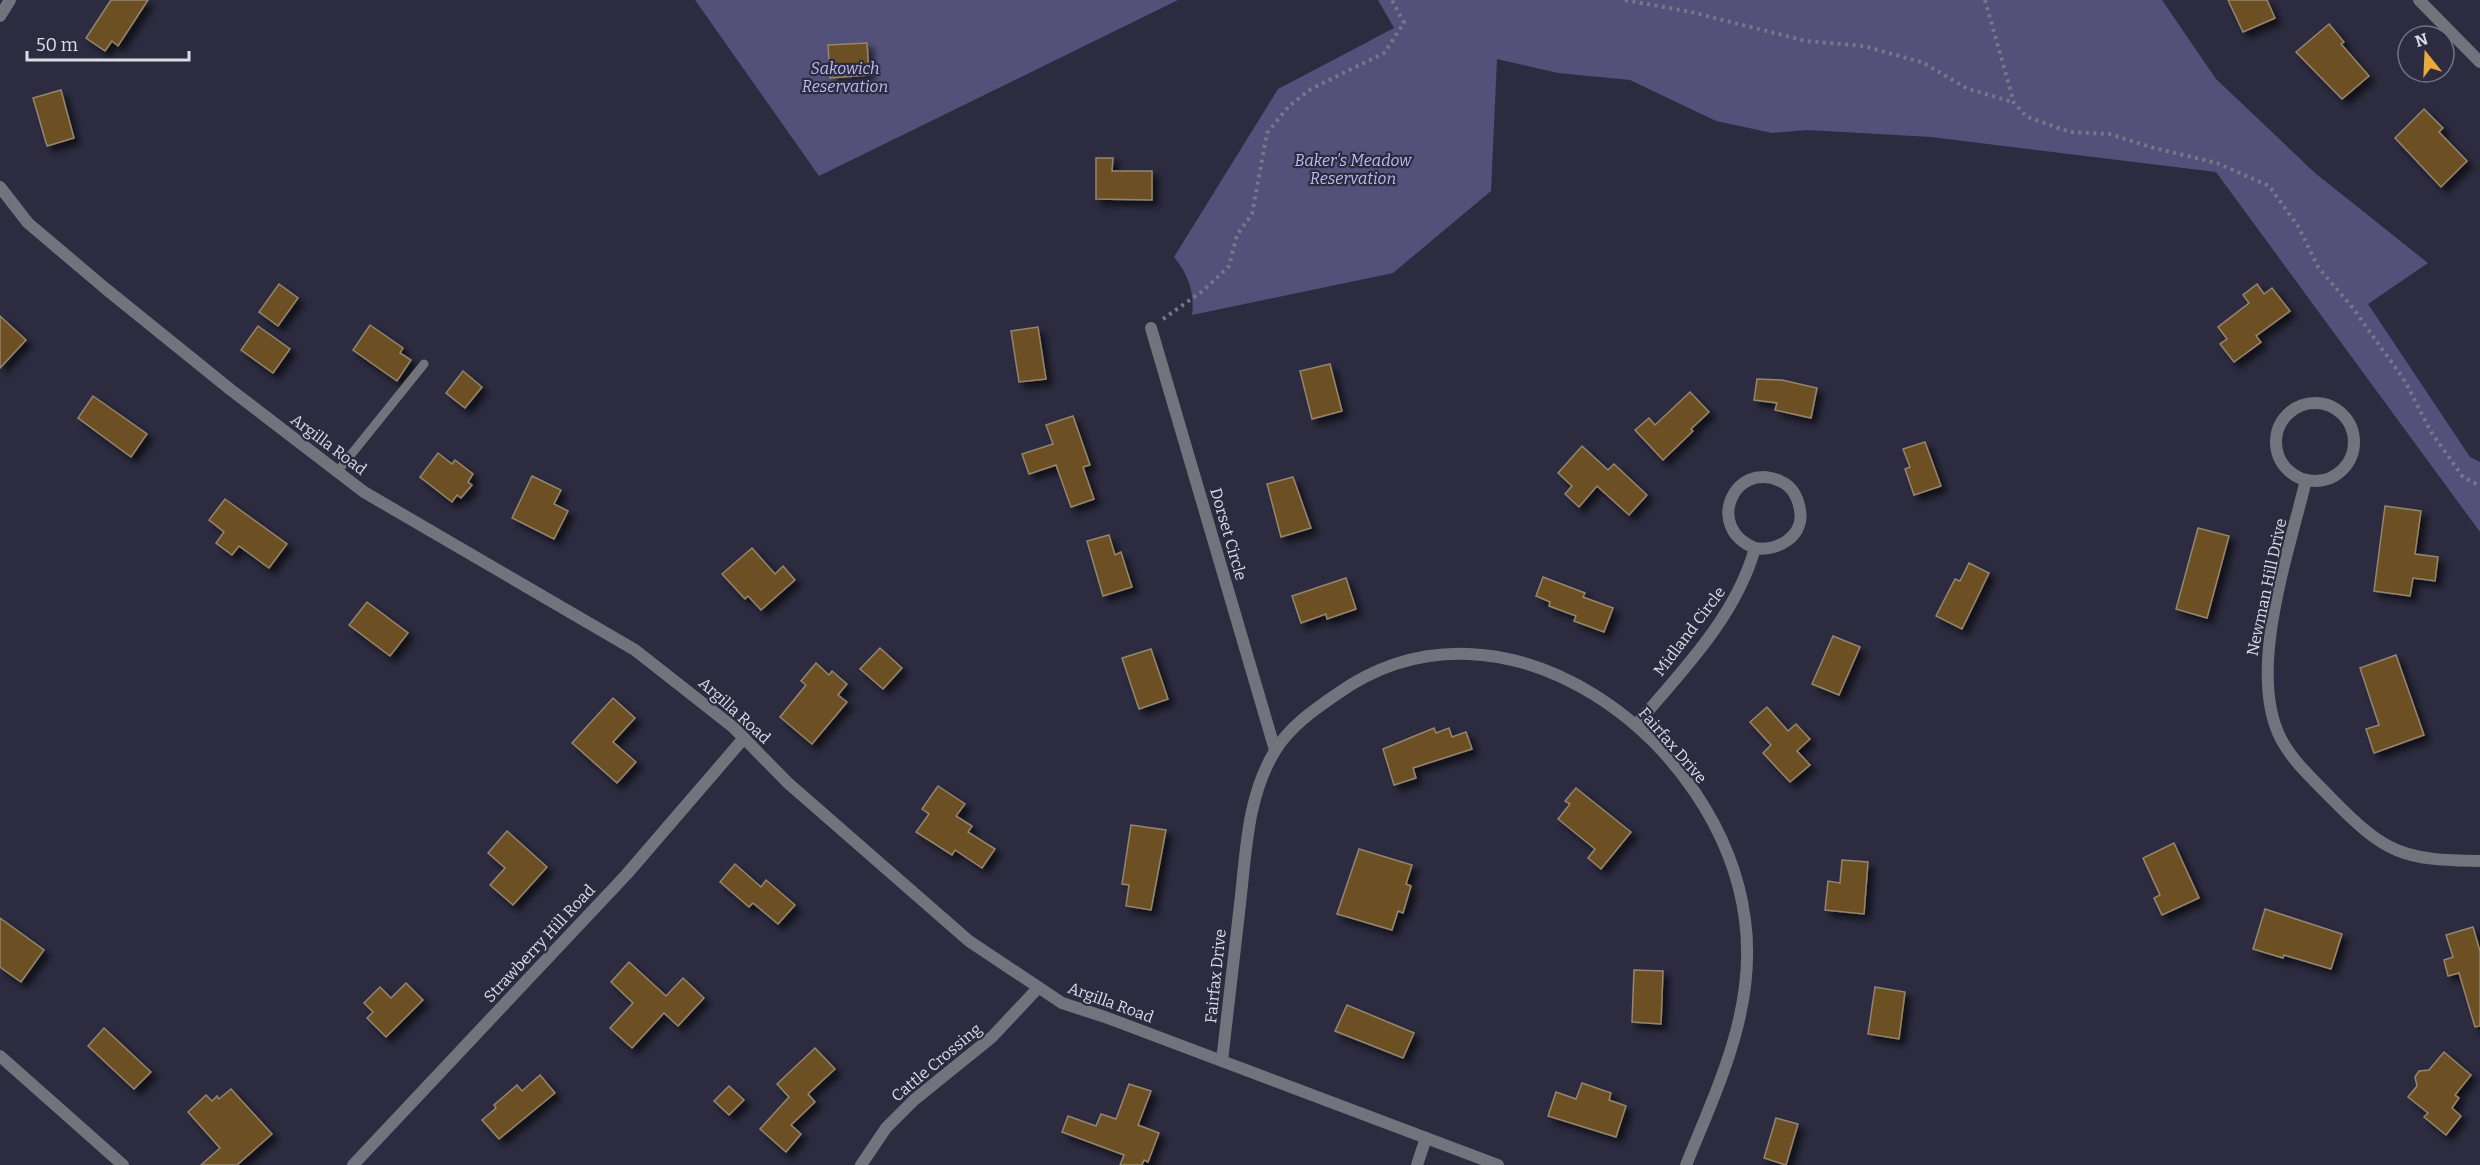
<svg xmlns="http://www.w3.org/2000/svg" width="2480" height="1165" font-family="Bitter,serif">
	<defs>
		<filter id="shadow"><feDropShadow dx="5.5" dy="5.5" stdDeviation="3" flood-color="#0009"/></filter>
	</defs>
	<rect width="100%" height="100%" fill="#2c2b3f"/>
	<g fill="#535079">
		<path d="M695 0H1178L819 176Z"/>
		<path d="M1378 0H2162L2216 79 2315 173 2428 263 2368 304 2470 457 2480 462V532L2216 172 1931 137 1807 130 1772 133 1716 121 1630 80 1558 73 1497 59 1491 191 1393 273 1192 315C1195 293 1188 274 1174 257L1278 89 1394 28Z"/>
	</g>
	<g fill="#6c5022" stroke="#94856f" stroke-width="1.5" filter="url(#shadow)">
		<path d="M111 0H148L118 46 112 41 105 51 86 38Z"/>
		<path d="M2228 0H2267L2275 18 2243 32Z"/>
		<path d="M2329 24 2344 42 2341 44 2369 76 2342 99 2296 52Z"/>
		<path d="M867 43 869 75 830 78 828 45Z"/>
		<path d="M61 90 74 138 47 146 33 98Z"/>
		<path d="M2424 109 2443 128 2439 132 2467 161 2441 187 2395 138Z"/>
		<path d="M1096 158H1113L1112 171H1152V200L1096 199Z"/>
		<path d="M279 284 298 298 278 326 259 312Z"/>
		<path d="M2257 284 2264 294 2272 288 2290 311 2256 336 2261 342 2234 362 2220 344 2227 339 2218 327 2249 303 2243 295Z"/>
		<path d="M0 316 26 340 0 368Z"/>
		<path d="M370 325 403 348 400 353 411 360 397 381 353 350Z"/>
		<path d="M258 326 290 349 273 373 241 350Z"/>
		<path d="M1038 327 1046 379 1019 382 1011 331Z"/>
		<path d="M1330 364 1342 411 1312 419 1300 371Z"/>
		<path d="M463 371 482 387 465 408 446 393Z"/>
		<path d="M1757 379 1782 380 1817 388 1811 418 1775 410 1777 403 1754 400Z"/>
		<path d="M1690 392 1709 412 1691 429 1693 431 1663 460 1635 430 1649 418 1655 425Z"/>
		<path d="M93 396 147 434 131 457 78 418Z"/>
		<path d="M1073 416 1090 465 1083 467 1094 499 1071 507 1056 465 1029 474 1022 454 1053 444 1046 425Z"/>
		<path d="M1925 442 1941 486 1914 495 1905 469 1910 467 1903 449Z"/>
		<path d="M1582 446 1608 470 1614 464 1647 495 1629 515 1597 486 1579 507 1565 494 1572 486 1558 473Z"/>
		<path d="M438 453 452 464 455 460 473 474 468 482 472 485 461 498 457 495 452 502 420 477Z"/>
		<path d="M532 476 561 490 554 504 568 511 554 539 512 518Z"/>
		<path d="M1293 477 1311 528 1281 537 1267 484Z"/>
		<path d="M225 499 287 544 269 568 239 546 232 555 216 543 224 532 209 520Z"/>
		<path d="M2385 506 2421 511 2415 554 2438 557 2435 581 2413 578 2410 596 2374 591Z"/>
		<path d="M2198 528 2229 536 2207 618 2176 609Z"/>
		<path d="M1109 535 1115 555 1121 552 1132 587 1103 596 1087 541Z"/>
		<path d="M752 548 775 574 783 566 795 580 761 610 748 596 745 599 722 574Z"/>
		<path d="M1969 563 1989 573 1962 629 1936 616 1955 579 1960 581Z"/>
		<path d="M1543 577 1585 593 1583 597 1613 608 1604 632 1574 621 1576 616 1549 606 1550 602 1536 596Z"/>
		<path d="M1346 578 1356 609 1327 619 1326 614 1301 623 1292 596Z"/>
		<path d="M367 602 408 633 390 656 349 625Z"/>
		<path d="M1833 636 1860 647 1839 695 1812 684Z"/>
		<path d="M880 648 902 668 883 689 860 669Z"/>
		<path d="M1151 649 1168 699 1139 709 1122 658Z"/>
		<path d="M2396 655 2424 735 2374 753 2366 729 2379 725 2360 668Z"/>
		<path d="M816 663 829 675 832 671 847 684 838 695 847 702 812 744 780 717 806 685 801 681Z"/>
		<path d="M613 698 635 718 613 742 636 762 617 783 572 743Z"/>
		<path d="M1767 707 1788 731 1796 724 1810 739 1797 751 1810 765 1790 782 1763 753 1771 745 1750 722Z"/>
		<path d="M1434 728 1436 733 1449 728 1452 737 1466 732 1472 749 1413 768 1416 778 1394 785 1383 749Z"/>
		<path d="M938 786 965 804 956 816 972 826 968 832 995 849 982 868 955 850 952 855 916 832 929 814 922 809Z"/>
		<path d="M1576 788 1631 832 1601 869 1588 858 1595 849 1558 819 1570 804 1565 801Z"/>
		<path d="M1131 825 1166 830 1151 910 1126 906 1129 885 1122 884Z"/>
		<path d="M507 831 547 867 513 905 490 885 505 868 488 853Z"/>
		<path d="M2174 843 2199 898 2162 915 2154 898 2160 895 2143 858Z"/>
		<path d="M1359 849 1412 865 1406 884 1411 886 1403 913 1398 911 1392 930 1337 914Z"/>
		<path d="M1842 860 1868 862 1864 914 1825 910 1828 881 1840 883Z"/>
		<path d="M735 864 761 887 766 880 795 905 778 924 753 903 749 907 720 882Z"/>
		<path d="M2265 909 2342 934 2331 969 2284 955 2283 958 2253 949Z"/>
		<path d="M0 918 44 950 21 982 0 967Z"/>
		<path d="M2473 927 2480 951V1026L2475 1027 2459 973 2448 976 2444 960 2453 957 2446 935Z"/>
		<path d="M629 962 666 996 683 978 704 998 678 1026 664 1013 632 1048 610 1028 633 1003 611 982Z"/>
		<path d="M1634 970 1663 971 1661 1024 1632 1022Z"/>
		<path d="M406 983 423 1000 386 1037 367 1018 373 1012 364 1003 380 987 391 998Z"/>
		<path d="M1875 987 1905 992 1899 1039 1868 1034Z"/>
		<path d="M1347 1005 1414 1033 1403 1058 1335 1031Z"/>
		<path d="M104 1028 151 1072 134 1089 88 1046Z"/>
		<path d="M815 1048 835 1069 808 1094 815 1102 791 1125 801 1134 786 1152 760 1129 789 1097 777 1084Z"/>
		<path d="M2444 1052 2471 1075 2455 1095 2459 1098 2452 1108 2461 1116 2446 1135 2424 1117 2428 1113 2408 1097 2417 1086 2415 1077 2419 1071 2429 1070Z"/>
		<path d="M540 1075 555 1093 499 1139 482 1120 496 1108 494 1105 517 1085 522 1091Z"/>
		<path d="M1582 1083 1611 1093 1609 1100 1626 1106 1616 1137 1548 1116 1556 1092 1576 1099Z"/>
		<path d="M1129 1084 1151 1091 1138 1125 1159 1133 1148 1162 1144 1160 1142 1165H1120L1124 1155 1062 1132 1068 1116 1096 1126 1101 1114 1116 1119Z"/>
		<path d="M729 1086 744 1100 729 1115 714 1101Z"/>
		<path d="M231 1089 272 1134 237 1165H201L220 1148 188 1112 206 1095 212 1101 217 1096 219 1099Z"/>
		<path d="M1776 1118 1798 1124 1786 1165 1764 1158Z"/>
	</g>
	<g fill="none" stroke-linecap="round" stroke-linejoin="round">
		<g stroke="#787788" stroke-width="4" stroke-dasharray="3 4.5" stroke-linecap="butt">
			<path d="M1625 0 1691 12 1806 41 1864 46 1924 63 1968 89 2013 102"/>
			<path d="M1985 0 2014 103 2027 117 2070 132 2109 134 2154 148 2217 163 2269 186 2298 226 2318 267 2352 307 2405 381 2431 432 2463 477 2480 486"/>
			<path d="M1163 319 1204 290 1229 266 1237 235 1252 214 1267 133 1289 106 1311 89 1384 53 1404 23 1392 0"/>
		</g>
		<path stroke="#73737e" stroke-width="9" d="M337 472 424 364"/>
		<g stroke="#73737e" stroke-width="12">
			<path d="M2419 0 2480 62"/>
			<path d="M0 16 10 0"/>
			<path d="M0 187 28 223 106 289 231 390 364 492 635 650 733 727 788 783 969 941 1062 1003 1105 1017 1498 1165"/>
			<path d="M1151 328 1275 750"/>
			<circle cx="2315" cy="442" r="39"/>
			<path d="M2306 480C2289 552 2246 672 2281 739 2293 762 2314 780 2331 798 2386 854 2402 860 2480 861"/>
			<path d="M1636 725C1681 672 1736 617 1755 548 1777 552 1805 536 1800 510 1798 497 1792 486 1780 481 1734 460 1704 528 1755 548"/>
			<path d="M0 1056 123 1165"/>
			<path d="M1222 1061C1228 1009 1234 956 1240 904 1246 853 1247 796 1275 751 1289 727 1315 709 1337 694 1504 575 1722 741 1745 920 1757 1008 1718 1086 1686 1165"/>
			<path d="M353 1165 626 875 744 738"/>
			<path d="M861 1165 886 1128 914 1100 992 1037 1038 988"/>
			<path d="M1417 1165 1426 1138"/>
		</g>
	</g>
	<g text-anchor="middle" stroke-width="4.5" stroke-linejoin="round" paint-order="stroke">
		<g font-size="16" font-style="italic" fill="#bebbf5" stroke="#2c2b3f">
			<text x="845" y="74">Sakowich<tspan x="845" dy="18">Reservation</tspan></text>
			<text x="1353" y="166">Baker's Meadow<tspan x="1353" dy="18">Reservation</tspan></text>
		</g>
		<g font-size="16" fill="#ddddea" stroke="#2c2b3f">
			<text transform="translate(329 444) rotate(37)" y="6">Argilla Road</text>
			<text transform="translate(1229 534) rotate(74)" y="6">Dorset Circle</text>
			<text transform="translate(2266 587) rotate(-78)" y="6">Newman Hill Drive</text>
			<text transform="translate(1689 631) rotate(-53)" y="6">Midland Circle</text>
			<text transform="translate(735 710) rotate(42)" y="6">Argilla Road</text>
			<text transform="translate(1673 745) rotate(49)" y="6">Fairfax Drive</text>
			<text transform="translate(539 943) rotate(-47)" y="6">Strawberry Hill Road</text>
			<text transform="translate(1215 976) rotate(-84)" y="6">Fairfax Drive</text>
			<text transform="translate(1111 1002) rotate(20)" y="6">Argilla Road</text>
			<text transform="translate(936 1062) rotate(-40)" y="6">Cattle Crossing</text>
		</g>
	</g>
	<g transform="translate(2426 54) rotate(342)"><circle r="28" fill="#2c2b3f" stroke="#737283" stroke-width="1.5"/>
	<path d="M0-4.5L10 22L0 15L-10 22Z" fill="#eaaa39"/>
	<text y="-9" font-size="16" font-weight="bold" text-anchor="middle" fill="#ddddea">N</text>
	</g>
	<path d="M27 51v9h162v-9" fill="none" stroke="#ddddea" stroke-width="3"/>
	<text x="36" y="51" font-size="18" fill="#ddddea" stroke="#2c2b3f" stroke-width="4.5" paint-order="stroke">50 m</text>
</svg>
